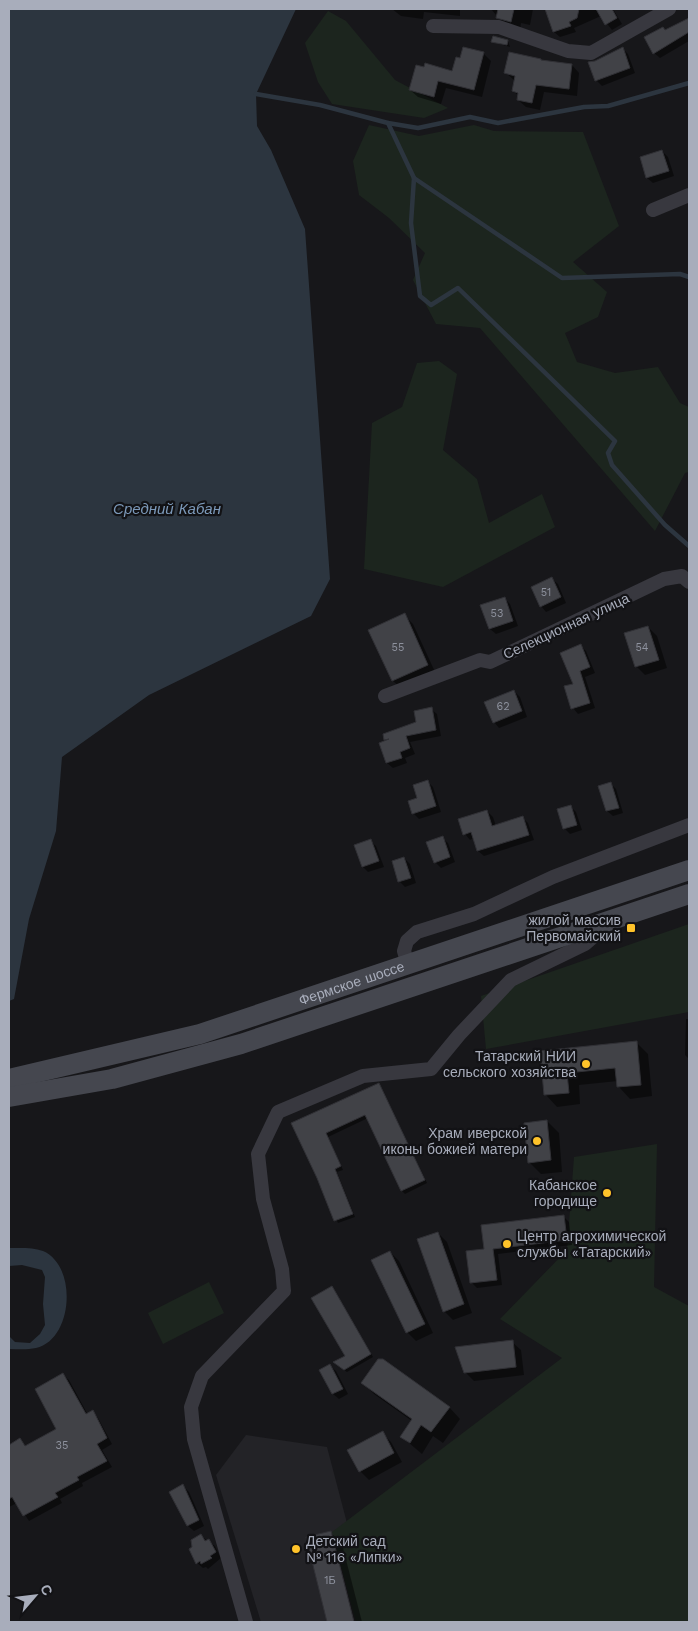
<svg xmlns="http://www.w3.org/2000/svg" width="698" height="1631" font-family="'Work Sans',sans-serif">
	<rect width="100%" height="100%" fill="#17171a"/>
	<path fill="#232327" d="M246 1435 327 1447 373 1622H261L216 1475Z"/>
	<g fill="#1c251e">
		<path d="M328 11 346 21 395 80 448 108 424 118 332 104 318 82 305 43Z"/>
		<path d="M369 125 419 136 474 125 494 131 583 132 619 226 573 262 607 292 598 317 565 333 577 362 615 373 658 367 680 403 689 407V472L685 473 655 531 480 328 436 324 413 280 425 253 389 218 359 195 353 161Z"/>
		<path d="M439 361 457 374 443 450 477 479 489 523 542 494 555 527 443 587 364 569 372 423 402 407 417 363Z"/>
		<path d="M689 924V1012L486 1049 481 996Z"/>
		<path d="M657 1144 654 1287 689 1306V1622H356L332 1532 562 1358 500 1319 567 1250 574 1157Z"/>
		<path d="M209 1282 224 1313 163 1344 148 1313Z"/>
	</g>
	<g fill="#2c353f">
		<path d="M9 9H296L256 94 257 126 271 150 305 229 330 579 311 616 149 695 62 757 56 831 29 919 14 999 9 1001Z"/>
		<path d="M9 1248C20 1248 32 1247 43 1251 78 1266 73 1340 36 1348 27 1350 17 1349 9 1349V1336L15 1342 30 1343 40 1334 45 1325 43 1304 45 1277 42 1270 22 1265 9 1266Z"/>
	</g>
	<g fill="#0007">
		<path d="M392 9H460V16L424 12 423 19 401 16Z"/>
		<path d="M491 9H533L530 25 521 23 520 30 506 27Z"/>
		<path d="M546 9H596L598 13 605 9H613L622 24 612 30 601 16 574 28 576 32 560 37 554 32Z"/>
		<path d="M689 20V41L660 58 654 53 666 31Z"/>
		<path d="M508 41 510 47 493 42Z"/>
		<path d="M623 49 628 54 635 73 602 86 596 80V62Z"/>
		<path d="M483 53 491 61 482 97 446 88 441 104 418 97 410 90 453 73 461 60Z"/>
		<path d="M541 60 572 65 579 73 577 96 544 92 540 110 526 107 518 100 519 96 513 91 515 81 506 73Z"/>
		<path d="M662 151 668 157 674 176 653 183 647 178Z"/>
		<path d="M552 579 558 584 566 603 546 612 541 606Z"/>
		<path d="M504 598 510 604 518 626 496 634 490 629Z"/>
		<path d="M404 615 413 624 436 674 402 689 393 681Z"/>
		<path d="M648 627 657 636 667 668 645 675 636 666Z"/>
		<path d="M581 646 586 651 595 673 585 677 595 708 578 714 573 708Z"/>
		<path d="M514 691 520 697 527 717 499 728 494 722Z"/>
		<path d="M431 709 437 714 441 736 410 742 415 754 405 758 407 763 393 768 387 763 380 744 417 723Z"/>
		<path d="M427 781 433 787 441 812 419 819 413 813Z"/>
		<path d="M611 784 616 789 623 813 613 816 607 811Z"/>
		<path d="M570 806 576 812 582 830 570 834 564 828Z"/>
		<path d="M487 811 493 817 496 826 523 818 528 823 534 840 484 856 478 851 474 838 470 840 465 834Z"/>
		<path d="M442 838 448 843 455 862 441 868 435 862Z"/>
		<path d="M370 841 376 846 384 867 368 872 363 867Z"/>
		<path d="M404 858 410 864 416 883 405 887 399 881Z"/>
		<path d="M686 1019H689V1059L685 1055Z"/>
		<path d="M636 1042 648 1054 652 1096 630 1099 619 1087 618 1081 579 1085 580 1104 557 1107 546 1095 541 1052Z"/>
		<path d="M379 1084 427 1183 405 1194 402 1191 368 1118 328 1137 343 1170 337 1172 355 1217 338 1223 293 1124Z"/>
		<path d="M547 1121 559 1133 562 1172 541 1174 529 1162Z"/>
		<path d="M563 1216 569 1222 572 1245 498 1254 502 1285 477 1288 472 1283 485 1250Z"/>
		<path d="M438 1233 447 1242 472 1313 453 1320 444 1311Z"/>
		<path d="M390 1252 399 1261 433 1333 416 1341 407 1332Z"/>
		<path d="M334 1290 373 1357 347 1372 337 1365 347 1356Z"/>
		<path d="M512 1342 521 1350 524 1375 474 1381 465 1372Z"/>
		<path d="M330 1366 336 1371 348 1394 339 1399 333 1394 321 1370Z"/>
		<path d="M63 1375 69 1380 88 1415 93 1412 98 1418 112 1444 102 1450 112 1467 82 1483 83 1486 60 1499 62 1503 29 1521 17 1503 9 1507V1446L20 1440 27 1447 58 1429Z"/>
		<path d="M363 1383 449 1407 460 1419 443 1443 433 1436 422 1454 402 1437 412 1421 374 1394Z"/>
		<path d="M382 1433 391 1442 402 1462 369 1480 360 1471Z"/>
		<path d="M183 1486 189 1492 204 1526 194 1531 188 1526 171 1492Z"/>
		<path d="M330 1532 342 1544 362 1622H329L308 1538Z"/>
		<path d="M201 1536 215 1546 221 1558 208 1569 206 1567 203 1568 197 1563Z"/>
	</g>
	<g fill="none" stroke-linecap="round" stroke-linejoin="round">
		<g stroke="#2c353f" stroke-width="4.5">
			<path d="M256 94 320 105 388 123 418 128 470 117 498 123 584 107 608 106 689 83"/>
			<path d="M388 123 414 178 411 223 420 296 431 305 458 288 615 441 608 453 612 465 665 525 689 546"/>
			<path d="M414 178 562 278 680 274 689 277"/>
		</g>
	</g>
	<g fill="#414247" stroke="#313136">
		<path d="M498 9H514L511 22 496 18Z"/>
		<path d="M545 9H579L577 18 569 22 571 26 553 32Z"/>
		<path d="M596 9H612L617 18 605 25Z"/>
		<path d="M689 18V32L653 54 644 37 663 27 665 30Z"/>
		<path d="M493 36 508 40 507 45 491 42Z"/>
		<path d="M463 47 484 52 474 90 438 81 434 97 409 90 416 65 424 67 425 63 452 71 456 57 460 58Z"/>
		<path d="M623 47 630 68 595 81 588 62 595 61Z"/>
		<path d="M509 52 541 59V60L572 64 569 89 536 85 532 103 517 100 518 93 512 91 515 76 504 73Z"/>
		<path d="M662 150 669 171 646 178 640 157Z"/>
		<path d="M552 577 561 597 540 607 531 587Z"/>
		<path d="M505 597 513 621 489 629 480 605Z"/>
		<path d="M405 613 428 665 392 681 368 630Z"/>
		<path d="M648 626 659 660 635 667 624 633Z"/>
		<path d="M581 644 590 667 580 671 590 703 571 709 564 686 573 684 560 653Z"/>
		<path d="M514 690 522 711 493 723 484 702Z"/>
		<path d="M432 707 436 730 406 736 410 748 400 752 402 758 386 763 379 743 389 739 384 740 383 734 416 722 414 711Z"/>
		<path d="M428 780 436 806 412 814 408 801 417 798 413 785Z"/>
		<path d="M611 782 619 808 606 811 598 786Z"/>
		<path d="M571 805 577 825 563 829 557 809Z"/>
		<path d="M487 810 492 826 523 816 529 835 477 851 471 832 463 835 458 819Z"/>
		<path d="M443 836 450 857 434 863 426 842Z"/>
		<path d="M371 839 379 861 362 867 354 845Z"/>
		<path d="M404 857 411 878 398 882 392 861Z"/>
		<path d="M637 1041 641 1085 617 1087 615 1068 567 1073 569 1093 544 1095 540 1051Z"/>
		<path d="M379 1083 425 1180 401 1191 365 1115 326 1133 341 1166 335 1169 353 1214 334 1221 317 1178 291 1123Z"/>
		<path d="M547 1120 551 1160 528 1163 524 1123Z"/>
		<path d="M564 1215 567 1240 493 1249 497 1280 470 1283 466 1251 484 1249 481 1225Z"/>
		<path d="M438 1232 464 1304 443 1312 417 1239Z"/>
		<path d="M390 1251 425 1324 406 1333 371 1260Z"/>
		<path d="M332 1286 371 1354 344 1370 333 1362 345 1356 311 1298Z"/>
		<path d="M513 1340 516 1367 464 1373 455 1347Z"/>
		<path d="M378 1359H383L450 1407 431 1432 421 1425 410 1443 400 1437 412 1419 361 1383Z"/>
		<path d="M330 1364 343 1389 332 1394 319 1370Z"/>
		<path d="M63 1373 86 1414 93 1410 107 1438 97 1444 107 1461 77 1477 79 1480 55 1493 58 1497 23 1516 12 1497 9 1499V1445L20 1438 25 1446 56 1429 35 1389Z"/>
		<path d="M383 1431 394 1453 359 1472 347 1450Z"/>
		<path d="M183 1484 199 1520 187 1526 169 1492Z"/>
		<path d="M331 1531 354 1622H327L306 1537Z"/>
		<path d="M201 1534 205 1541 209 1539 216 1552 210 1556 212 1558 201 1564 200 1561 196 1564 189 1549 192 1547 191 1540Z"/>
	</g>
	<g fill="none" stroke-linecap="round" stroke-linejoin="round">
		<g stroke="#38383f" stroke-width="14">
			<path d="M433 26 499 27 568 51 591 53 669 9"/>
			<path d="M653 210 689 195"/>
			<path d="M385 696 480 660 490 662 664 579 682 576 689 582"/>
			<path d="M408 965 404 951 407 941 417 932 474 914 553 877 689 825"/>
			<path d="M246 1622 194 1439 191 1407 202 1376 284 1291 282 1269 263 1199 258 1154 278 1112 363 1076 431 1069 459 1035 511 980 585 944 607 925"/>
		</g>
		<g stroke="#45474f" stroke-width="20">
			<path id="s1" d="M9 1079 200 1034 689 870"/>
			<path d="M9 1097 112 1079 241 1044 689 894"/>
		</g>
	</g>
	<g fill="#ffc32a" stroke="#121215" stroke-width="2">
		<rect x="626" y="923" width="10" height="10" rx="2.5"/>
		<circle cx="586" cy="1064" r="5"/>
		<circle cx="537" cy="1141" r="5"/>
		<circle cx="607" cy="1193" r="5"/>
		<circle cx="507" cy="1244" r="5"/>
		<circle cx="296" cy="1549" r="5"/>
	</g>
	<g text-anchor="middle" stroke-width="4.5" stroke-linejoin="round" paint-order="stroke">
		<g font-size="11" fill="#8e929e">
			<text x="546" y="596">51</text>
			<text x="497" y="617">53</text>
			<text x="398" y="651">55</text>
			<text x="642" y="651">54</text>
			<text x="503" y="710">62</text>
			<text x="62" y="1449">35</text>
			<text x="330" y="1584">1Б</text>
		</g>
		<g font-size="14" fill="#a8adbb" stroke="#121215">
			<text transform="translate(566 626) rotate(-25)" y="5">Селекционная улица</text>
			<text dy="5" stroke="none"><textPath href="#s1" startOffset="356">Фермское шоссе</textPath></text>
		</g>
		<g font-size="14" fill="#a8adbb" stroke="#121215" text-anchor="end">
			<text x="621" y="925">жилой массив<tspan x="621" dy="16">Первомайский</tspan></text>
			<text x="576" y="1061">Татарский НИИ<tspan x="576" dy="16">сельского хозяйства</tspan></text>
			<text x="527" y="1138">Храм иверской<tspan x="527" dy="16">иконы божией матери</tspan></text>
			<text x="597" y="1190">Кабанское<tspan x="597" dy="16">городище</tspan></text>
			<text x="517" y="1241" text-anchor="start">Центр агрохимической<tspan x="517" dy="16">службы «Татарский»</tspan></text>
			<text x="306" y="1546" text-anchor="start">Детский сад<tspan x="306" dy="16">№ 116 «Липки»</tspan></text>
		</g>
		<g font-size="15" font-style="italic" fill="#7c99b9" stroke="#121215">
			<text x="167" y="514">Средний Кабан</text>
		</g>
	</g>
	<rect width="698" height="1631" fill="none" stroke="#a8adbb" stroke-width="20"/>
	<g transform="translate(35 1596) rotate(62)" stroke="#121215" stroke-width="4" paint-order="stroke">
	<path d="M0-4L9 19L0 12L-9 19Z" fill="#a8adbb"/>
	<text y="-8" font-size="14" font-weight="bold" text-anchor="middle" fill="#a8adbb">С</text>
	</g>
</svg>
